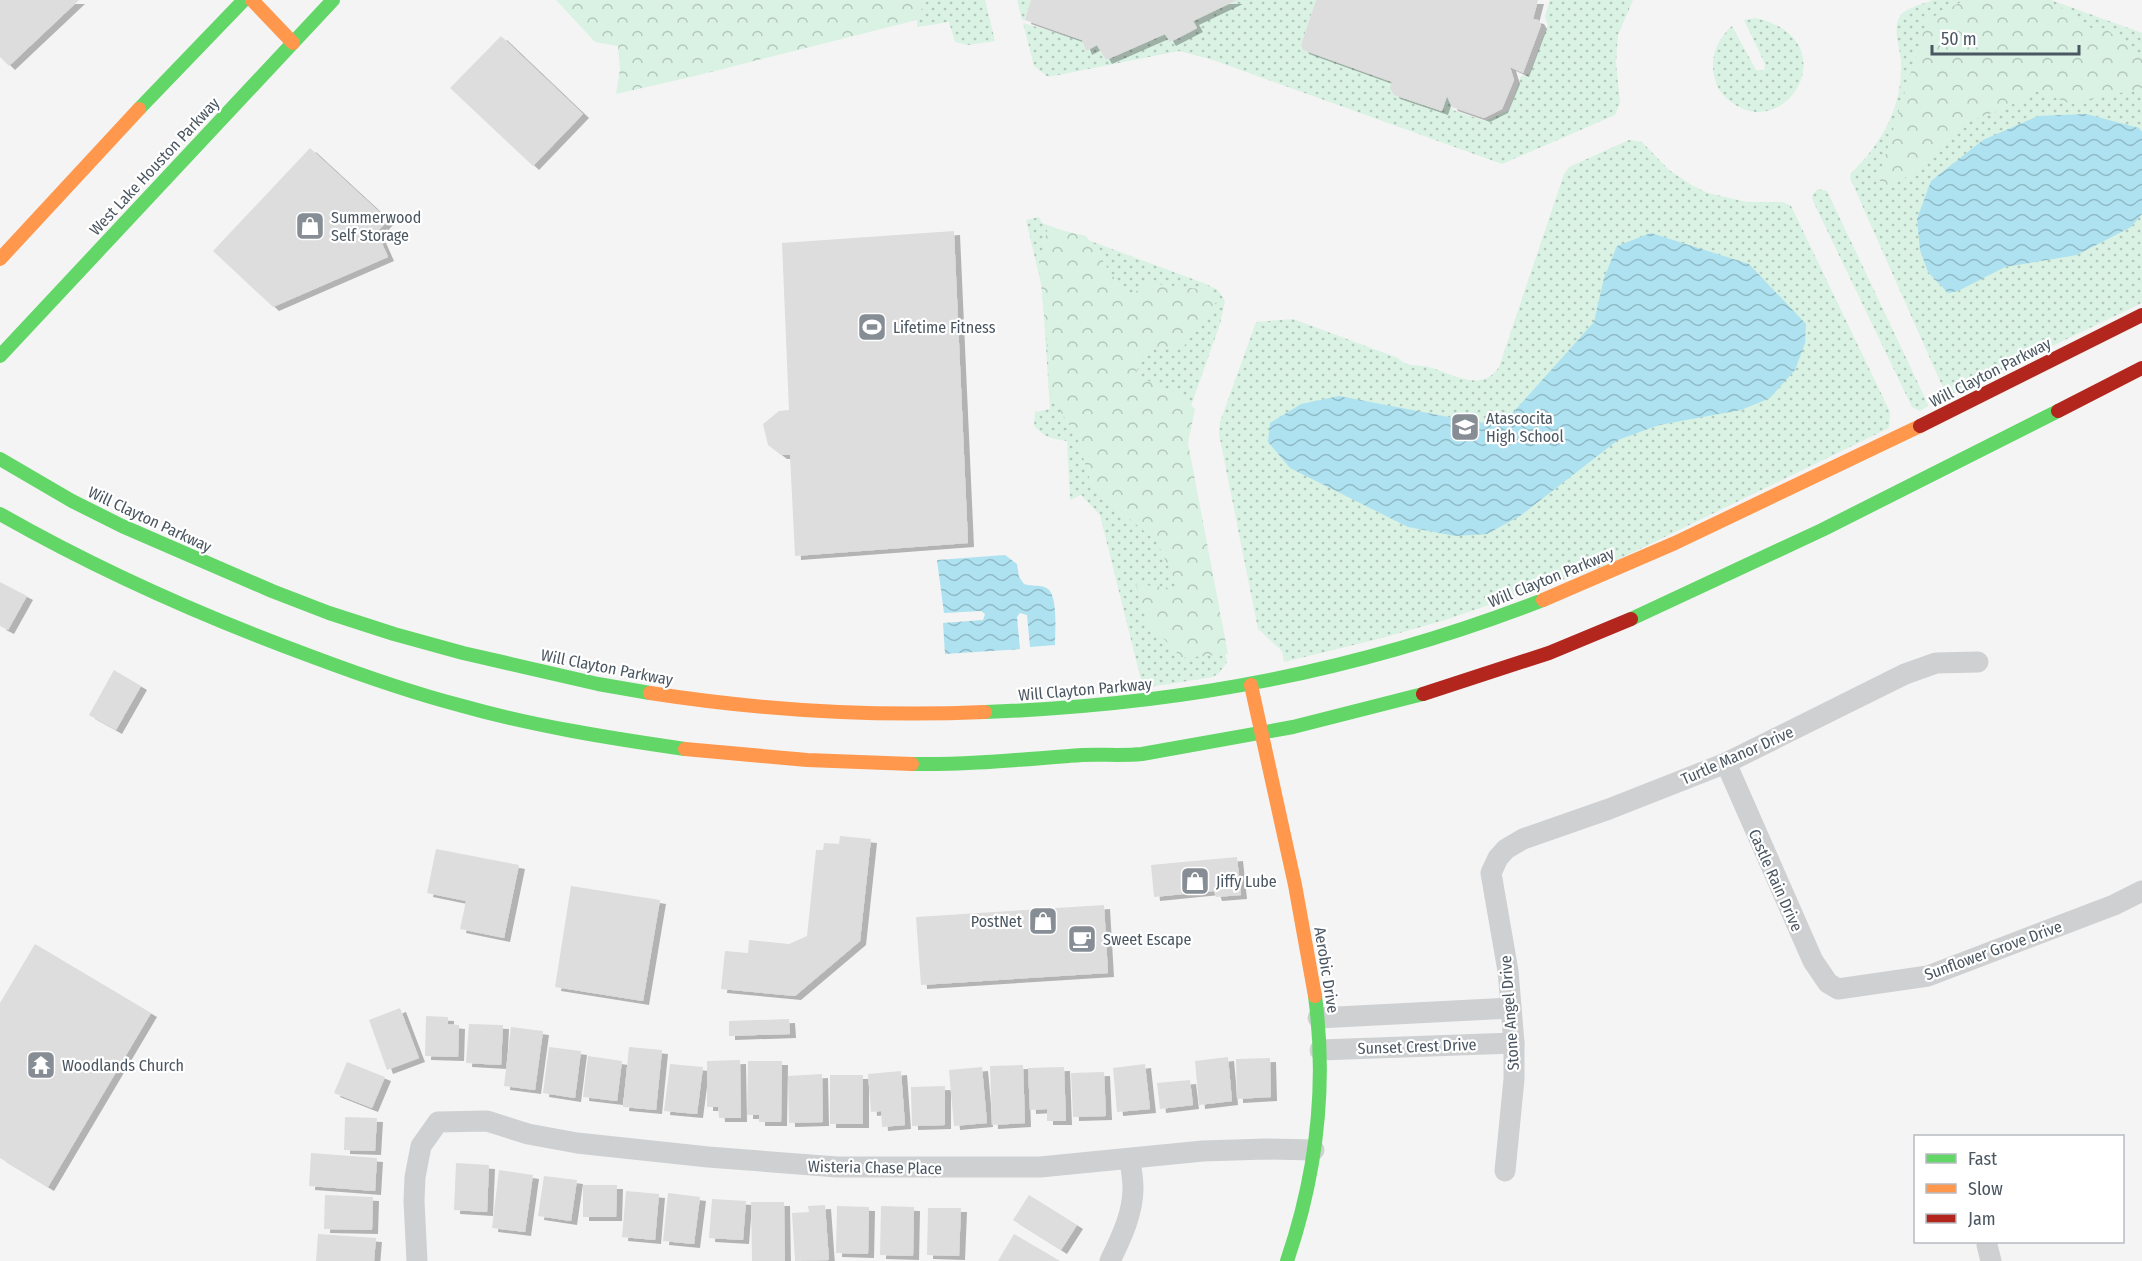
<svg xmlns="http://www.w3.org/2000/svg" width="2142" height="1261" font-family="'Fira Sans Condensed',sans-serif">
	<defs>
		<pattern id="grass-dots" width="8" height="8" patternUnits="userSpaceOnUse" patternTransform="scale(1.5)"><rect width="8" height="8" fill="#d9f2e3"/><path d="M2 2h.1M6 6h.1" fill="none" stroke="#b2c7bb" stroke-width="1.8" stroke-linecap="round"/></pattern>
		<pattern id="forest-crowns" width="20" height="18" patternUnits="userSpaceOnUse" patternTransform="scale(1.5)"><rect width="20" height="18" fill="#d9f2e3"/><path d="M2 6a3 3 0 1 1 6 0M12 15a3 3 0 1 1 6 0" fill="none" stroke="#b2c7bb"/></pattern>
		<pattern id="water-waves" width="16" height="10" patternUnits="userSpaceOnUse" patternTransform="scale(1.5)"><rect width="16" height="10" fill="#aee2f0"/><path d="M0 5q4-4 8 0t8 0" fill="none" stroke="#90bac6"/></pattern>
		<filter id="shadow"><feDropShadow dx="6" dy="4" stdDeviation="0" flood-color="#0004"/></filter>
	</defs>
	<rect width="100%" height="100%" fill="#f4f4f4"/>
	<g fill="url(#grass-dots)">
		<path d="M925 0H985L995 41 968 45 955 42 949 22 917 27V20Z"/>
		<path d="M1017 0H1031L1025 20H1022Z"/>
		<path d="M1237 0H1316L1301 45 1303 50 1392 82 1394 95 1441 111 1447 96 1453 110 1485 121 1509 110 1521 76 1529 74 1548 25 1545 16 1550 0H1633L1618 35 1616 63 1620 102 1615 115 1502 164 1210 59 1179 51 1048 77 1034 66 1023 23 1082 40 1086 51 1097 45 1106 60 1165 34 1171 42 1197 29 1193 21Z"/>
		<path d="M1933 0H2051L2142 33V303L1952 394 1944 390 1850 178 1851 173C1882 144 1903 105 1901 62 1900 46 1892 30 1900 16 1905 8 1924 4 1933 0Z"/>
		<path d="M1756 18C1847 39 1789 141 1734 104 1723 97 1716 88 1714 75 1710 56 1718 38 1732 26L1756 70H1764L1765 64 1744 20Z"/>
		<path d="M1629 140 1642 142 1669 170 1693 186 1708 193 1747 202H1783L1791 206 1890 412 1889 428 1609 564 1445 620 1382 638 1284 662 1282 651 1258 629 1219 434 1220 422 1256 322 1293 319 1398 358C1408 368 1416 364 1429 367 1452 373 1481 394 1499 367L1564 174 1569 167Z"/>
		<path d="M1818 189 1827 191 1926 400 1928 406 1920 411 1912 407 1813 201 1812 195Z"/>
		<path d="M1039 217 1042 223 1206 284 1218 290 1225 301 1220 324 1182 431 1227 662 1219 673 1213 677 1143 688 1100 515 1081 495 1070 500 1067 441C1051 438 1047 439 1034 426L1035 412 1050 409 1042 288 1026 220Z"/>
	</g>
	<g fill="url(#forest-crowns)">
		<path d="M556 0H925L917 20 699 75 616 94 620 69 618 46 595 42Z"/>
		<path d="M1965 0H2039L2066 10 2094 30H2107L2142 58V88L2071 104 2038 91 2001 110 1968 121 1918 172 1886 186 1878 179 1927 20Z"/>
		<path d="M1048 227 1086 236 1127 297 1149 283 1207 290 1217 301 1182 349 1147 348 1135 375 1181 395 1195 409 1188 443 1228 654 1182 658 1146 620 1136 584 1179 589 1157 542 1092 487 1077 437 1052 398 1039 263Z"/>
	</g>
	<g fill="url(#water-waves)">
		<path d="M2086 114 2139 128 2142 132V214L2131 227 2077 255 2005 267 1958 291 1948 293 1928 272 1920 250 1917 219 1931 181 1983 140 2038 116Z"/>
		<path d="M1651 233 1749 264 1806 324 1805 343 1795 370 1770 398 1741 410 1659 425 1618 440 1520 516 1487 534 1455 536 1408 527 1290 468 1268 442 1270 423 1301 404 1339 396 1480 423 1509 417 1594 322 1604 278 1617 246Z"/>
		<path d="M1005 555 1017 564 1019 577 1024 584C1031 587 1042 584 1048 589 1058 597 1055 632 1055 645L1030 647 1027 615 1020 613 1017 617 1020 649 945 654 943 623 983 620 985 614 981 611 944 613 937 560Z"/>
	</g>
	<g fill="#ddddde" filter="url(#shadow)">
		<path d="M0 0H79L9 66 0 57Z"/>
		<path d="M1031 0H1237L1193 21 1197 28 1170 42 1165 34 1106 60 1097 45 1086 51 1082 40 1025 20Z"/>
		<path d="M1316 0H1538L1533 19 1538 20 1541 25 1523 73 1510 67 1514 80 1502 109 1484 118 1452 107 1447 96 1442 111 1394 95 1390 88 1392 82 1303 50 1301 45Z"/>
		<path d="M501 36 583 114 533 166 450 88Z"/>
		<path d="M310 148 388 220 377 232 388 257 273 307 213 251Z"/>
		<path d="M954 231 968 543 795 556 790 455H781L768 445 763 424 779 411 789 410 782 243Z"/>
		<path d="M0 582 27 596 8 630 0 626Z"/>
		<path d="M114 670 141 686 116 730 89 715Z"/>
		<path d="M840 836 871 839 860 941 795 996 721 989 725 951 748 953 749 940 789 944 807 936 816 850H823L824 843 839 844Z"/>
		<path d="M436 849 519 865 504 938 460 929 466 901 427 893Z"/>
		<path d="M1237 857 1241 895 1216 897 1214 891 1154 897 1151 865Z"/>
		<path d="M571 886 660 900 643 1001 555 987Z"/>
		<path d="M1104 905 1108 973 921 985 916 917Z"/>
		<path d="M35 944 151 1013 48 1187 0 1158V1003Z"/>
		<path d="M400 1008 419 1058 387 1070 369 1020Z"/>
		<path d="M426 1016 448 1017V1024L459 1025 458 1057 425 1056Z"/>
		<path d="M789 1019 790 1034 729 1036V1021Z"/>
		<path d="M469 1024 503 1025 501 1065 466 1063Z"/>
		<path d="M511 1027 543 1031 535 1090 504 1086Z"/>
		<path d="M549 1047 581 1051 575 1098 543 1093Z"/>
		<path d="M629 1047 662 1050 656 1110 623 1107Z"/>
		<path d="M588 1056 622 1061 617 1101 583 1097Z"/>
		<path d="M1228 1057 1232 1101 1199 1105 1195 1061Z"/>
		<path d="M1270 1058 1271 1097 1237 1099 1236 1059Z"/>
		<path d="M740 1060 741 1118H719L718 1107H707V1061Z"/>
		<path d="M748 1061H782L781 1122H759V1115H747Z"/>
		<path d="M347 1062 385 1077 372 1108 334 1093Z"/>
		<path d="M670 1064 703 1067 697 1114 664 1111Z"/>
		<path d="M1145 1064 1150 1109 1117 1112 1113 1068Z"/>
		<path d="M1023 1065 1025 1123 992 1125 990 1066Z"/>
		<path d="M982 1067 987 1123 954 1126 949 1070Z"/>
		<path d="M1064 1067 1066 1121H1047V1109L1030 1110 1028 1068Z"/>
		<path d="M901 1071 905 1125 882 1127 881 1111 871 1112 868 1074Z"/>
		<path d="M1104 1072 1106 1116 1073 1117 1071 1073Z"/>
		<path d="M822 1074 823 1122 789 1123 788 1076Z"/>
		<rect x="830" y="1075" width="33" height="49"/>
		<path d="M1190 1080 1193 1105 1160 1109 1157 1083Z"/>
		<path d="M945 1086V1125L912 1126 911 1087Z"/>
		<path d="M345 1117 377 1118 375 1151 344 1150Z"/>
		<path d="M311 1153 377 1158 375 1191 309 1186Z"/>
		<path d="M456 1163 489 1165 487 1212 454 1210Z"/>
		<path d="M499 1170 533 1175 525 1232 492 1228Z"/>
		<path d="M544 1176 577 1180 571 1221 538 1216Z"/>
		<path d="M583 1185H617L616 1217H583Z"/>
		<path d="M626 1191 659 1194 655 1240 622 1237Z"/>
		<path d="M668 1193 700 1197 694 1244 663 1241Z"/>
		<path d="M325 1195 373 1197 372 1230 324 1229Z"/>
		<path d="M1029 1195 1077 1225 1061 1250 1013 1220Z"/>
		<path d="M712 1199 746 1201 743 1240 709 1238Z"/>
		<path d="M751 1202H784L785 1261H752Z"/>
		<path d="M825 1205 829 1260 795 1261 792 1213 809 1212 808 1206Z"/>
		<path d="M837 1206 869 1207 868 1254 836 1253Z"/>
		<path d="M881 1206 914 1207 913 1256 880 1255Z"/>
		<path d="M928 1208H961L959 1256 927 1255Z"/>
		<path d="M318 1234 376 1238 374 1261H316Z"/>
		<path d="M1014 1234 1060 1261H998Z"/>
	</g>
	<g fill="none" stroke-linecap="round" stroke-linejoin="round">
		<g stroke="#ced0d2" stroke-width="21">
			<path d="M1726 763 1813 961 1828 983 1838 989 1928 976 2114 905 2142 891"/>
			<path d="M1318 1018 1511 1008"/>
			<path d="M1320 1050 1514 1043"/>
			<path d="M1505 1171 1514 1079V1043L1508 971 1491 873 1498 858 1506 849 1523 839 1609 809 1726 763 1905 674 1936 663 1978 662"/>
			<path d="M1987 1245 1991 1261"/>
			<path d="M417 1261 414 1201 415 1177 421 1146 438 1122 487 1121 528 1134 577 1143 708 1157 837 1167H1040L1203 1151 1266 1149 1314 1150"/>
			<path d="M1110 1261C1121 1238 1133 1214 1133 1188 1133 1179 1131 1169 1130 1159"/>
		</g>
		<g stroke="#63d668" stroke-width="14">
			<path d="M139 109 244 0"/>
			<path d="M0 356 333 0"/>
			<path d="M0 459 72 501 122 526 272 591 329 613 394 634 463 653 598 684 650 693"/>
			<path d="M0 514C100 571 204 617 313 657 361 675 409 692 459 705 533 726 609 738 685 749"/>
			<path d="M1631 619 1822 530 2058 411"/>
			<path d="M985 712C1182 705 1359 671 1543 600"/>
			<path d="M912 764C969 765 1025 759 1082 755 1102 754 1121 756 1142 754L1293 727 1423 694"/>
			<path d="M1287 1261C1316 1176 1327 1086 1315 996"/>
		</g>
		<g stroke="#ff974d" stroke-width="14">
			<path d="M252 0 293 43"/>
			<path d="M0 259 139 109"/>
			<path d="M1543 600 1675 543 1920 426"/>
			<path d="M1251 685 1295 885 1315 996"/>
			<path d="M650 693C760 710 874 717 985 712"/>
			<path d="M685 749 807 760 912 764"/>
		</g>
		<g stroke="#b3261e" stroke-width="14">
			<path d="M2058 411 2142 368"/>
			<path d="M1920 426 2142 315"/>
			<path d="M1423 694 1549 653 1631 619"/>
		</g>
	</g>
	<defs>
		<g id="shop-square" transform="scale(1.5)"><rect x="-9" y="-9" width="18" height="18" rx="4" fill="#868d94" stroke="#fff"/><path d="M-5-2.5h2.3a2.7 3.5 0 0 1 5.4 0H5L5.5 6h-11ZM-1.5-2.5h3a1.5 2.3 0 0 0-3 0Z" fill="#fff"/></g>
		<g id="stadium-square" transform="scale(1.5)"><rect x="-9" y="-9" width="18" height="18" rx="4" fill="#868d94" stroke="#fff"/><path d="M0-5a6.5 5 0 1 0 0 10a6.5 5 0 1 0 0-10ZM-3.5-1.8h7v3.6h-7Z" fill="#fff"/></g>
		<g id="school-square" transform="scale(1.5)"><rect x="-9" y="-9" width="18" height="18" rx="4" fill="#868d94" stroke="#fff"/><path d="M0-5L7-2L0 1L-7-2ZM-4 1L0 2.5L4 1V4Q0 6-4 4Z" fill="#fff"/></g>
		<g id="cafe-square" transform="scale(1.5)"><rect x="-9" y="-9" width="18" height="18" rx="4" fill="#868d94" stroke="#fff"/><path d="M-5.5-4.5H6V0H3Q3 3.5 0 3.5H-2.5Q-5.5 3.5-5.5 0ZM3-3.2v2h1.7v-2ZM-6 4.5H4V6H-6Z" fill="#fff"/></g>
		<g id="temple-square" transform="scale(1.5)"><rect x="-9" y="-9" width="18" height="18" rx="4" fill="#868d94" stroke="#fff"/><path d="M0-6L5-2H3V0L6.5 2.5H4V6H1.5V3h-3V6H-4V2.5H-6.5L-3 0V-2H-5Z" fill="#fff"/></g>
	</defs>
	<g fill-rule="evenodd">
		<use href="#shop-square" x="310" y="226"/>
		<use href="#stadium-square" x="872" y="327"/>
		<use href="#school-square" x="1465" y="427"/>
		<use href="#shop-square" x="1195" y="881"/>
		<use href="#shop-square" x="1043" y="921"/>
		<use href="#cafe-square" x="1082" y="939"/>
		<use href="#temple-square" x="41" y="1065"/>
	</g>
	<g text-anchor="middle" stroke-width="4.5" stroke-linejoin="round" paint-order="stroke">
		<g font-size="16" fill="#4a5661" stroke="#fff">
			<text transform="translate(154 166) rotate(-47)" y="6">West Lake Houston Parkway</text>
			<text transform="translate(1990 372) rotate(-27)" y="6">Will Clayton Parkway</text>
			<text transform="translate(150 519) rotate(25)" y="6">Will Clayton Parkway</text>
			<text transform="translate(1551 577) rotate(-22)" y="6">Will Clayton Parkway</text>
			<text transform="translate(607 667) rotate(11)" y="6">Will Clayton Parkway</text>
			<text transform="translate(1085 689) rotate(-5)" y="6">Will Clayton Parkway</text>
			<text transform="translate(1737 755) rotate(-24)" y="6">Turtle Manor Drive</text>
			<text transform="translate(1776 880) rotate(66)" y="6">Castle Rain Drive</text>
			<text transform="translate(1993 950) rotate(-20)" y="6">Sunflower Grove Drive</text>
			<text transform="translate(1327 970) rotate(81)" y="6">Aerobic Drive</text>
			<text transform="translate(1509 1013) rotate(-94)" y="6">Stone Angel Drive</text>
			<text transform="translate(1417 1046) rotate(-2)" y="6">Sunset Crest Drive</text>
			<text transform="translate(875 1167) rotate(1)" y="6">Wisteria Chase Place</text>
		</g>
		<g font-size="16" fill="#4a5661" stroke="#fff" text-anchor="start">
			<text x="331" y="223">Summerwood<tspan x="331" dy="18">Self Storage</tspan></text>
			<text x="893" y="333">Lifetime Fitness</text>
			<text x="1486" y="424">Atascocita<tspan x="1486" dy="18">High School</tspan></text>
			<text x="1216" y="887">Jiffy Lube</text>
			<text x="1022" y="927" text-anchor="end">PostNet</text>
			<text x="1103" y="945">Sweet Escape</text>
			<text x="62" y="1071">Woodlands Church</text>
		</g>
	</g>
	<rect x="1914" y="1135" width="210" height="108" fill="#ffffff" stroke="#b7bbc0" stroke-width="1.5"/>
	<rect x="1926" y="1154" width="30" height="9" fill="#63d668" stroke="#b7bbc0" stroke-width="1.5"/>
	<text x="1968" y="1165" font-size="18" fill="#4a5661">Fast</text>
	<rect x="1926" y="1184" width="30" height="9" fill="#ff974d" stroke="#b7bbc0" stroke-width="1.5"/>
	<text x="1968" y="1195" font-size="18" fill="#4a5661">Slow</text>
	<rect x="1926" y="1214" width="30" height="9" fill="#b3261e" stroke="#b7bbc0" stroke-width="1.5"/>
	<text x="1968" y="1225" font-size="18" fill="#4a5661">Jam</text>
	<path d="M1932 45v9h147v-9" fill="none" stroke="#4a5661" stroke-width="3"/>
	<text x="1941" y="45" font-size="18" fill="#4a5661" stroke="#ffffff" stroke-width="4.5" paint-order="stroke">50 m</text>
</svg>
